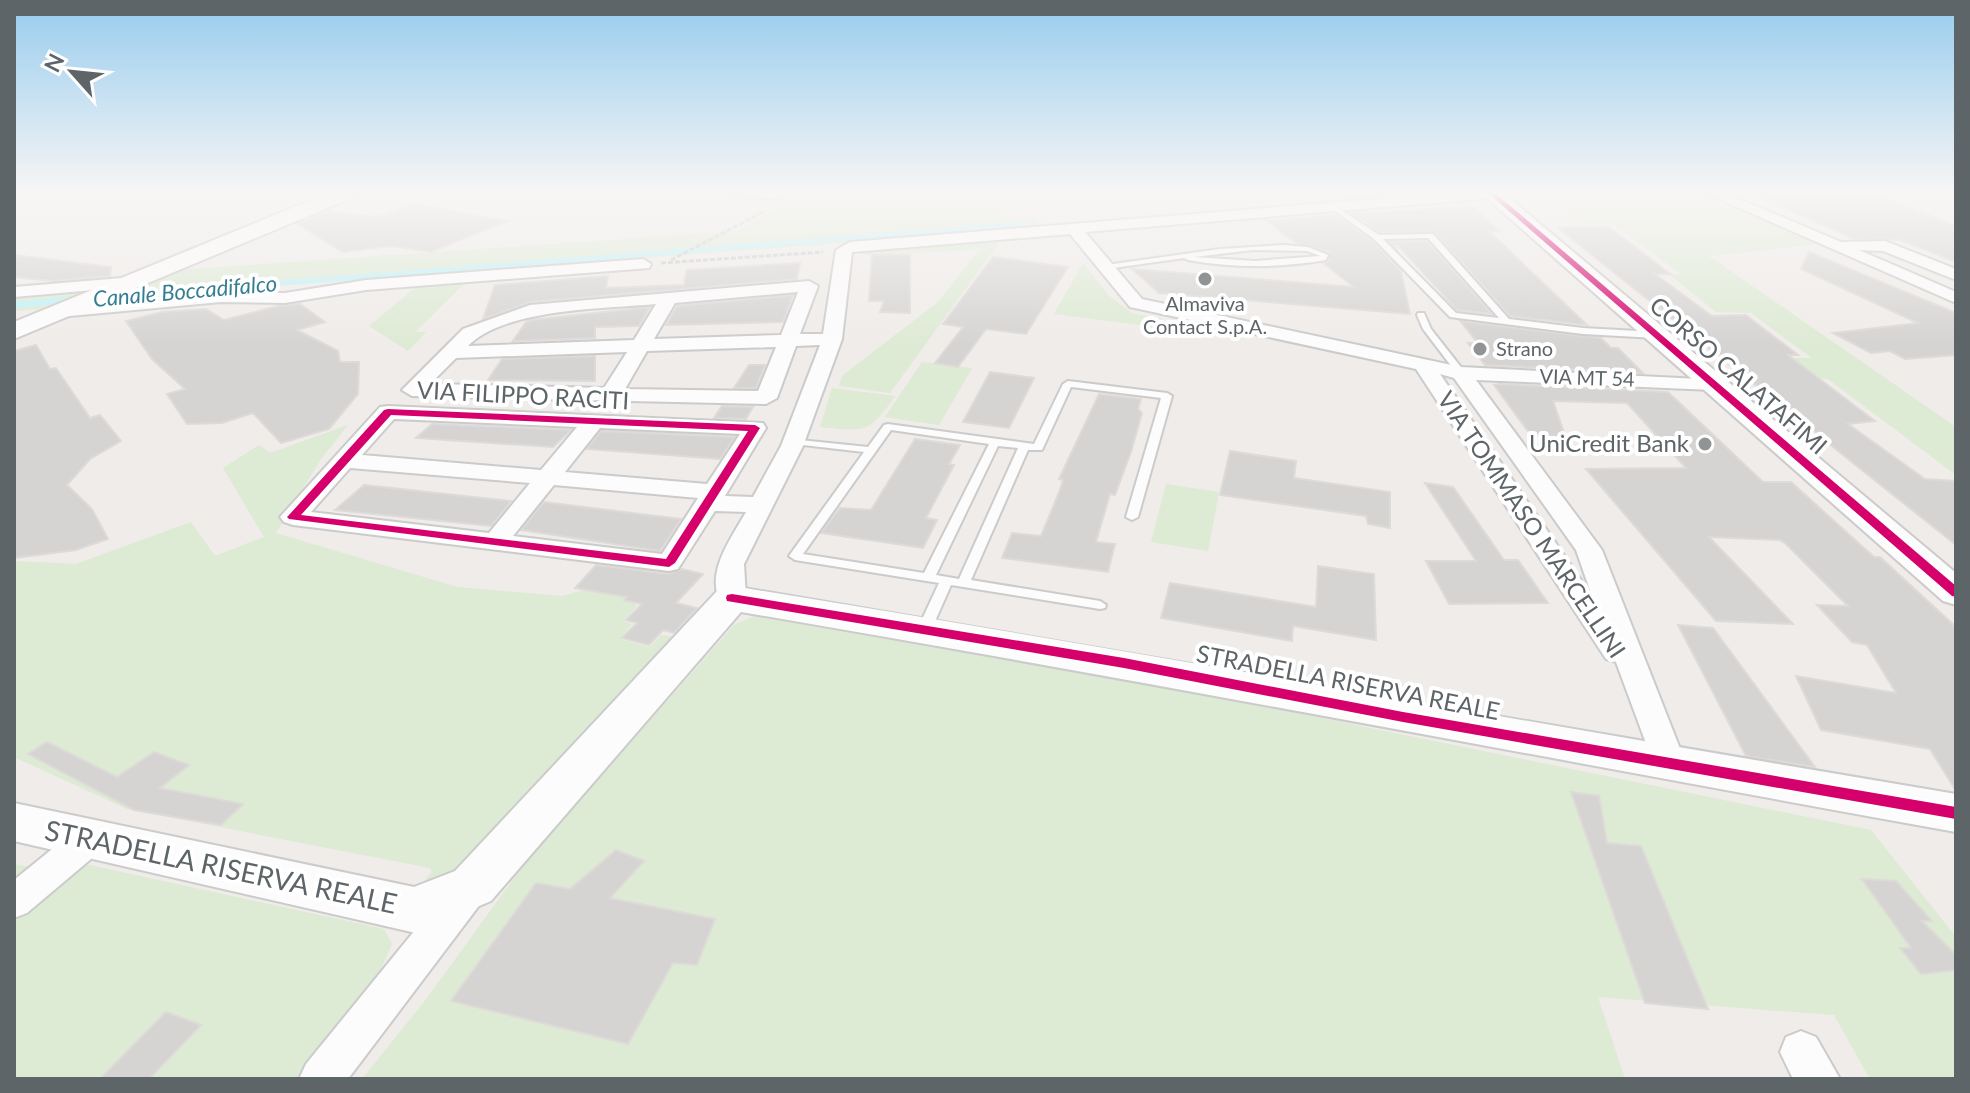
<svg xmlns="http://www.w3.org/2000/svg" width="1970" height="1093" font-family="Lato,sans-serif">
	<rect width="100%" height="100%" fill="#efece9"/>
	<g fill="#ddead4">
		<path d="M809 192H885L1003 200 997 217H1032L1040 225 1002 231 104 299 176 270 736 231Z"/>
		<path d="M1044 192H1248L1031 210Z"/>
		<path d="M1606 192 1662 227 1610 192H1700L1822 244 1709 256 1956 427V475L1828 379 1808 378 1781 358H1812L1751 313 1716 312 1670 275 1681 274 1614 225H1588L1558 202 1564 201 1552 194Z"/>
		<path d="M1001 240 890 393 839 386 842 376 938 302 979 250 863 255V251Z"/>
		<path d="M1083 263 1109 296 1132 313 1250 339 1054 314Z"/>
		<path d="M470 278 415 332H426L408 351 369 326 422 282Z"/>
		<path d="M107 288 59 308 14 311V296Z"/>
		<path d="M922 362 972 368 939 425 885 417Z"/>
		<path d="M832 388 895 396C868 435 864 431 820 427Z"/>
		<path d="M348 425 321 459 276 533 457 587 562 596 616 581 637 606 623 621 632 624 620 639 650 647 661 635 676 637 468 867 420 887 432 871 430 868 127 809 14 757V561L76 564 191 522 215 556 264 537 223 468 259 445 270 453Z"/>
		<path d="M1166 484 1219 492 1208 551 1151 542Z"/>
		<path d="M757 615 1125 678 1871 830 1956 937V1079H1870L1834 1015 1598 997 1625 1079H362L424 1002 528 859 734 625Z"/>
		<path d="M76 862 384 929 392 944 375 982 297 1079H14V864L60 873Z"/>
	</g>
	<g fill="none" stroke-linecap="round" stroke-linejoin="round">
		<g stroke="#bef1f8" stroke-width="5">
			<path d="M106 297 1025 224"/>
			<path d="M35 303 77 299"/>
		</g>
		<path stroke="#bef1f8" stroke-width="6" d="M14 305 56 301"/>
	</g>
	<g fill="#d6d4d3" stroke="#dedad8" stroke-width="2">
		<path d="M1749 192H1824L1833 196 1871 193 1956 226V262L1900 240 1854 239Z"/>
		<path d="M414 204 507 221 431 252 391 246 343 252 297 224 329 211 377 217Z"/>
		<path d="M1474 207 1499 231H1489L1587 325 1510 316 1435 232H1380L1352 213Z"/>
		<path d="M1335 215 1372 241 1401 271 1410 314 1159 293 1132 269 1354 287 1323 263 1329 261V252L1296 243 1267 221Z"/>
		<path d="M1609 227 1670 274H1655L1712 316 1746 315 1798 355H1788L1875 421 1848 424 1925 479 1956 481V545L1558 228Z"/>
		<path d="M1427 241 1492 314 1457 310 1395 242 1396 248 1390 242Z"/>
		<path d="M1809 252 1956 313V355L1905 359 1890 351 1871 353 1833 333 1918 323 1801 269Z"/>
		<path d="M14 255 111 267 110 276 54 281 14 277Z"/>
		<path d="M872 255H910V313L880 312 884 301H869Z"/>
		<path d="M993 257 1068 267 1026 334 986 329 958 367 935 363 963 327 943 324Z"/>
		<path d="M800 263 797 279 530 302 483 319 495 285 608 276 606 288 684 285 687 270Z"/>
		<path d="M793 295 783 322 666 325 677 306Z"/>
		<path d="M300 304 325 322 297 330 338 351 340 362H359L358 394 329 429 281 443 253 413 222 423 187 424 167 394 185 389 152 359 126 321 162 312 206 309 224 320 278 306Z"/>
		<path d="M650 307 639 326 595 327V338L513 341 526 322 531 320Z"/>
		<path d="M1460 321 1601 338 1611 348H1618L1643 373 1485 365 1468 343H1478Z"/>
		<path d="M36 345 50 369 56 368 90 418 100 415 121 441 90 459 67 485 92 509 108 539 76 550 14 558V351Z"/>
		<path d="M595 356V381L488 380 502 359Z"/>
		<path d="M749 365H765L756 388H734Z"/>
		<path d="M990 372 1034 378 1009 428 963 422Z"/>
		<path d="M1499 384 1668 392 1763 482H1791L1874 557H1880L1956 627V791L1930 749 1821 730 1796 676 1896 693 1867 645 1852 642 1817 605 1848 606 1786 544 1780 540 1709 537 1793 624 1716 621 1586 469 1686 468 1627 403 1553 401 1566 438 1530 434 1494 385Z"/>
		<path d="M1099 394 1141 399 1138 409 1142 413 1131 452 1115 495 1110 494 1096 542 1115 544 1108 572 1002 558 1012 533 1041 536 1060 490 1063 480 1059 479Z"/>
		<path d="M722 406 753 407 746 419 714 418Z"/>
		<path d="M432 424 571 430 553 447 416 438Z"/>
		<path d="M601 431 735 437 720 459 587 449Z"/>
		<path d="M915 439 960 445 949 464 954 465 926 518 937 520 923 548 821 533 840 508 871 510Z"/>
		<path d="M1230 451 1296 461 1294 478 1390 492V528L1368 524 1366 516 1220 495Z"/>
		<path d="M1425 483 1453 487 1504 560H1518L1548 603 1449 604 1426 561H1476Z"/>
		<path d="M364 485 511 501 491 526 335 510Z"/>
		<path d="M544 502 681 519 660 551 521 530Z"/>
		<path d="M596 565 669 574 682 569 703 574 676 603 697 608 674 633 663 630 649 645 622 638 637 623 626 620 642 604 624 600 627 597 575 588Z"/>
		<path d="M1318 566 1374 574 1376 640 1293 626 1292 641 1161 618 1170 583 1316 607Z"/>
		<path d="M1678 625 1713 628 1815 767 1746 756Z"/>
		<path d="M47 742 117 777 154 752 189 765 160 788 243 804 221 825 134 810 28 754Z"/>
		<path d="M1571 792 1599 796 1607 843 1641 846 1708 1009 1645 1003Z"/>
		<path d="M616 850 644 861 610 898 715 919 697 965 673 963 628 1044 451 1001 536 883 570 889Z"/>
		<path d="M1862 879 1896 881 1932 921H1922L1956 955V970L1921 974 1900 948H1911Z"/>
		<path d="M166 1012 201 1025 149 1079H100Z"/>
	</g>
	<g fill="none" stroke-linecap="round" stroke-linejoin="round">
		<g stroke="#cbcbcb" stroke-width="4">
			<g id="lane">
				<path d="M1331 206H1335L1379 235 1433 234 1509 319 1583 328 1656 332 1660 335 1656 338 1583 334 1450 317 1374 239 1331 208ZM1428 238 1499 318 1456 313 1383 239Z"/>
				<path d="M1283 245 1308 247 1328 255 1326 260C1281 268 1232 268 1188 260L1184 258 1106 269 1102 267 1106 265 1220 249ZM1253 250 1307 251 1320 256 1255 261 1194 257Z"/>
				<path d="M1418 313H1424L1431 329 1464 371V375H1458L1423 329 1417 315Z"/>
				<path d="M1068 381 1167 393 1172 396 1138 517 1132 520 1126 517 1161 398 1071 387 1042 450H1028L971 580 1100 601 1106 605 1105 608 1100 609 951 585 932 628 925 632 918 628 939 583 795 560 789 556 864 452 794 444 789 441 790 439 868 447 884 425 888 424 1034 444 1063 384ZM891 430 989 444 924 573 803 554ZM998 446 1018 448 959 579 936 575Z"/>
			</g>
		</g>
		<g stroke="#cbcbcb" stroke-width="4">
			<g id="street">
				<path d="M724 192H784L786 195 779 199 731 196Z"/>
				<path d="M1460 192 1500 194 1493 198 1085 232 1142 299 1461 367 1720 380 1723 384 1713 390 1476 380 1602 550 1686 764 1681 773 1669 776 1657 773 1616 662 1606 659 1416 369 1130 307 1070 234 852 252 842 339 803 446 744 564 746 598 742 604 732 607 722 604C703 575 732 537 746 512L715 511 678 569 669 571 293 525 284 522 280 517 380 407 388 406 763 423 766 428 725 496 753 497 781 446 820 345 796 346 777 398 766 404 412 396 402 390 463 329 530 305 809 281 818 286 800 334H823L836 250 850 242ZM798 292 781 335 654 339 675 303ZM656 304 634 340 468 346C505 308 605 309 656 304ZM776 347 758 391 625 389 647 351ZM627 352 604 388 430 384 456 358ZM1440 374 1454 378 1576 550 1592 596ZM394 419 577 427 541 470 362 455ZM600 428 740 434 707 484 565 472ZM350 468 530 483 489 533 311 512ZM554 485 698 498 662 554 513 536Z"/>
				<path d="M1703 192H1723L1841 242 1885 241 1956 269V280L1883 251 1859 250 1956 292V303Z"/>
				<path d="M643 259 651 264 649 268 366 290 285 303 221 302 59 317 50 312 59 307 221 292 285 293 366 280Z"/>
				<path d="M134 277 143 282 140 286 14 297V287Z"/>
				<path d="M91 824 104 828 109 838 104 848 27 913 14 918V880L78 828Z"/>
				<path d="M468 876 481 881 487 892 481 903 348 1079H299L306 1064 455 881Z"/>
				<path d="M1801 1031 1816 1037 1840 1079H1793L1780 1052 1786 1037Z"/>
			</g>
		</g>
		<g stroke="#cbcbcb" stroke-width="4">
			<g id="secondary">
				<path d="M331 192H359L356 196 14 339V322Z"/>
				<path d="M1480 192H1502L1956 573V605L1943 601Z"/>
				<path d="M732 586C1141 652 1548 726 1956 794V832C1551 759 1147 681 741 612L491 901 416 933 14 841V803L414 887 455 871 718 590Z"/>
			</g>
		</g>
		<g stroke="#c9cec9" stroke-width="3" stroke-dasharray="5 2" stroke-linecap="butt">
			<path d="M671 260 765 211"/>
			<path d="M661 263 823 252"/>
		</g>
		<use href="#lane" fill="#fdfcfc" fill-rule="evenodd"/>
		<use href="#street" fill="#fdfcfc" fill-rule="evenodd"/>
		<use href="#secondary" fill="#fdfcfc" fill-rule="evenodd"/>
		<g stroke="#fff" stroke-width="5">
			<g id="cycleway">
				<path d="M1487 192H1494L1956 586V597L1952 596Z"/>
				<path d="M388 409 755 425 760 428 675 563 669 567 289 519 287 517 289 515 384 410ZM391 415 748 431 666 559 301 515Z"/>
				<path d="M732 594 1124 658 1403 712 1956 807V819L1403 722 1124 668 727 601 726 598 727 595Z"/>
			</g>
		</g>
		<use href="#cycleway" fill="#d6006c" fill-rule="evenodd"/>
	</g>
	<linearGradient id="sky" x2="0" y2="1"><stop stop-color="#97ccee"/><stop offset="0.56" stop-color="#f8f6f5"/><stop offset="1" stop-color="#f8f6f5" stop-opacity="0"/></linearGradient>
	<rect width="1970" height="345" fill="url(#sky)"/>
	<g fill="#919495" stroke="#fff" stroke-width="3">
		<circle cx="1205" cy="279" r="8"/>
		<circle cx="1480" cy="349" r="8"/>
		<circle cx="1705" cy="444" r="8"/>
	</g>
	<g text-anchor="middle" stroke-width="8" stroke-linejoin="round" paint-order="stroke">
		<g font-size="20" fill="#5e6568" stroke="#fff">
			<text x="1205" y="311">Almaviva<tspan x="1205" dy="23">Contact S.p.A.</tspan></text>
			<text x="1496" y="356" text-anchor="start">Strano</text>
		</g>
		<g font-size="20" fill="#5e6568" stroke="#fff">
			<text transform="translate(1587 378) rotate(2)" y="7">VIA MT 54</text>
		</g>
		<g font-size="22" font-style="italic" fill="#357e92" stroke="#fff">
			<text transform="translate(185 291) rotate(-5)" y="8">Canale Boccadifalco</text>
		</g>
		<g font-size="24" fill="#5e6568" stroke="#fff">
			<text transform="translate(1738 376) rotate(41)" y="8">CORSO CALATAFIMI</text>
			<text transform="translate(523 396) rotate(3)" y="8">VIA FILIPPO RACITI</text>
			<text transform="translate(1531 525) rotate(56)" y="8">VIA TOMMASO MARCELLINI</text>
			<text transform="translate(1348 683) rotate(11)" y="8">STRADELLA RISERVA REALE</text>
		</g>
		<g font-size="24" fill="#5e6568" stroke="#fff" text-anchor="end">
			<text x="1689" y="452">UniCredit Bank</text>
		</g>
		<g font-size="28" fill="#5e6568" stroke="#fff">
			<text transform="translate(221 867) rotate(12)" y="10">STRADELLA RISERVA REALE</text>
		</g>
	</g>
	<rect width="1970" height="1093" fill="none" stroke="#5e6568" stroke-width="32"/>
	<g transform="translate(72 72) rotate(297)" stroke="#ffffff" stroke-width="6" paint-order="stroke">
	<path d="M0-6L14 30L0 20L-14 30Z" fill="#5e6568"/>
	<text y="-12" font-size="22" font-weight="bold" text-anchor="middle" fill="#5e6568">N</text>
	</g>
</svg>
